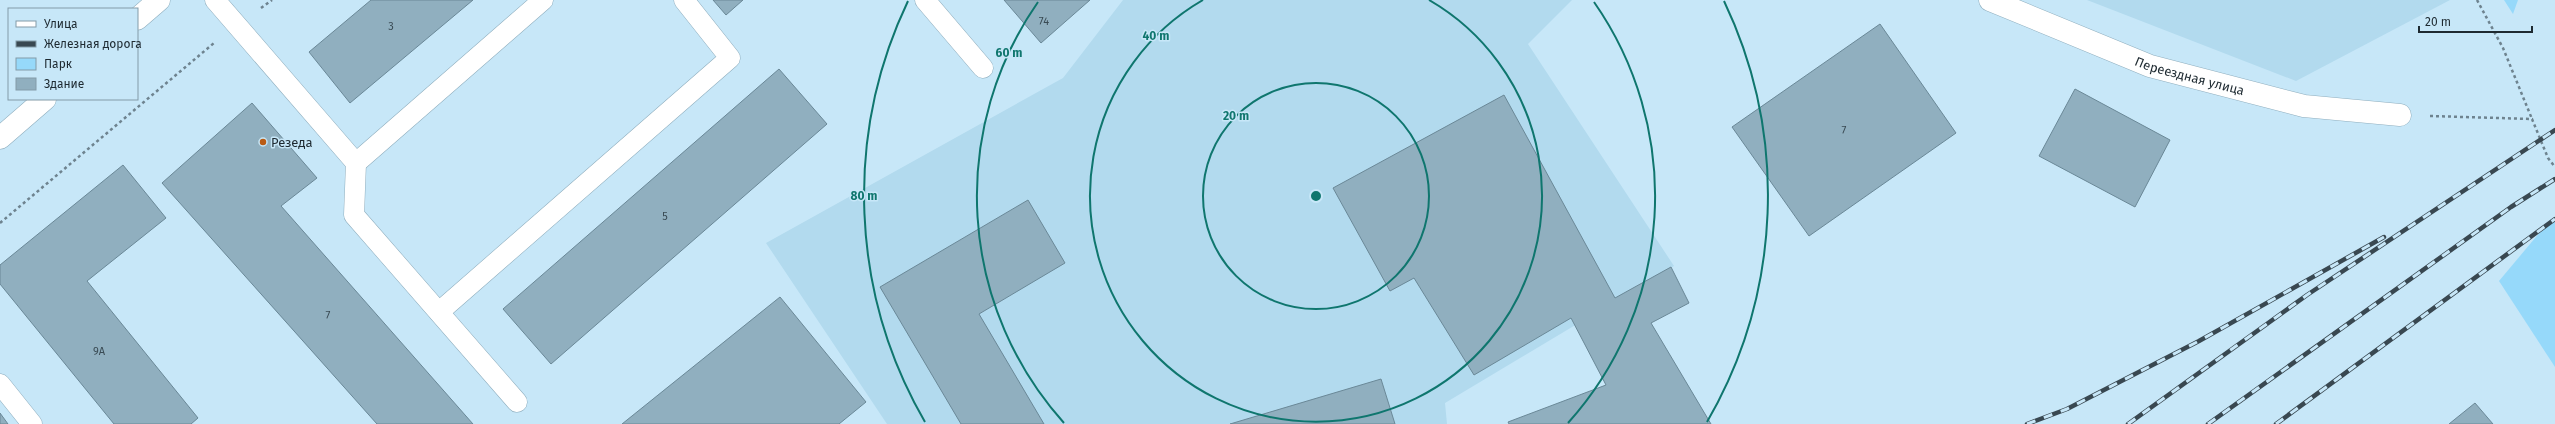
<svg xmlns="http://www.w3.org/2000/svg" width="2555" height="424" font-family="'Fira Sans',sans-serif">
	<rect width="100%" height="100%" fill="#c7e7f8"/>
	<g fill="#b2daee">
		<path d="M1123 0H1572L1528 44 1674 266 1445 403 1447 424H887L766 243 1063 78Z"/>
		<path d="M2087 0H2450L2296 81Z"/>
	</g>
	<g fill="#96d9fa">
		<path d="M2504 0H2518L2513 14Z"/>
		<path d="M2551 219 2555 220V367L2499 281Z"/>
	</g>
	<g fill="#90afbf" stroke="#6a8897">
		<path d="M371 0H473L350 103 309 52Z"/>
		<path d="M713 0H743L726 15Z"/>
		<path d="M1004 0H1090L1041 43Z"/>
		<path d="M1880 24 1956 133 1809 236 1732 127Z"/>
		<path d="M779 69 827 124 551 364 503 309Z"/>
		<path d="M2075 89 2170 140 2135 207 2039 156Z"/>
		<path d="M1504 95 1615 298 1671 267 1689 303 1651 323 1711 424H1509L1508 422 1606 385 1571 318 1474 375 1414 278 1390 291 1333 188Z"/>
		<path d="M252 103 317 178 281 206 473 424H377L162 183Z"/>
		<path d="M123 165 166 218 87 281 198 418 191 424H114L0 284V265Z"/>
		<path d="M1028 200 1065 263 979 314 1044 424H961L880 287Z"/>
		<path d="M780 297 866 402 839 424H622Z"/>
		<path d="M1381 379 1395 424H1230Z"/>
		<path d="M2475 403 2493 424H2449Z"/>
		<path d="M0 413 8 424H0Z"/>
	</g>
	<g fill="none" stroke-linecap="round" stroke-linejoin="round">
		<g stroke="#8faebe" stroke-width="21">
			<g id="service">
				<path d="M215 0 356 163 354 215 517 402"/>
				<path d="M925 0 983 68"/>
				<path d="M356 163 543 0"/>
				<path d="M439 312 730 58 684 0"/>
				<path d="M0 384 32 424"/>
			</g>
		</g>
		<g stroke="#8faebe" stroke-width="23">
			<g id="minor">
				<path id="s1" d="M1990 0 2150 66 2304 106 2400 115"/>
			</g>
		</g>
		<g stroke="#8faebe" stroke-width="23">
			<g id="primary">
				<path d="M137 19 159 0"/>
				<path d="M0 138 45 99"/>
			</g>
		</g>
		<g stroke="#6e838f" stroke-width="2.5" stroke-dasharray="3 3" stroke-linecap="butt">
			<path d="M2477 0 2503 48 2532 119"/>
			<path d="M261 8 272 0"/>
			<path d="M2430 116 2532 119 2548 158 2555 167"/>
			<path d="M0 223 214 43"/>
		</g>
		<use href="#service" stroke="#fff" stroke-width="20"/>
		<use href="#minor" stroke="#fff" stroke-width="22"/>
		<use href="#primary" stroke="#fff" stroke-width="22"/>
		<g stroke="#394851" stroke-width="4.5">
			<g id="rail">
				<path d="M2027 424 2067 409 2199 341 2384 237"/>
				<path d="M2128 424 2307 295 2555 130"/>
				<path d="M2208 424 2511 207 2555 179"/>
				<path d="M2276 424 2555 219"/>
			</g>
		</g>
		<use href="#rail" stroke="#c7e7f8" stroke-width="3" stroke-dasharray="9" stroke-linecap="butt"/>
	</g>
	<g fill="none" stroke="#0f766e" stroke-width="2">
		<circle cx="1316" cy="196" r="113"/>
		<path d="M1429 0A226 226 0 1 1 1203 0"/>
		<path d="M1064 423A339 339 0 0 1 1038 2M1594 2A339 339 0 0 1 1568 423"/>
		<path d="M925 422A452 452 0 0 1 908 1M1724 1A452 452 0 0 1 1707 422"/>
	</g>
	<circle fill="#ba5b13" stroke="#c7e7f8" stroke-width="1.5" cx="263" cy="142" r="4"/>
	<g text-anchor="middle" stroke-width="3" stroke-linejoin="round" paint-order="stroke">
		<g font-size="11" fill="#3a4b54">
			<text x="1044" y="25">74</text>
			<text x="391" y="30">3</text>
			<text x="1844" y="134">7</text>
			<text x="665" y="220">5</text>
			<text x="328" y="319">7</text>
			<text x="99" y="355">9А</text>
		</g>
		<g font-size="13" fill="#1e2a31" stroke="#c7e7f8">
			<text dy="5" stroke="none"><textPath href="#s1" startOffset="214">Переездная улица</textPath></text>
		</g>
		<g font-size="13" fill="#1e2a31" stroke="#c7e7f8" text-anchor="start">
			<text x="271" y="147">Резеда</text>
		</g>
	</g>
	<circle cx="1316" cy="196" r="6" fill="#0f766e" stroke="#c7e7f8" stroke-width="2"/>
	<g font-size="12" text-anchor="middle" font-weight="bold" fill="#0f766e" stroke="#c7e7f8" stroke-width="3" stroke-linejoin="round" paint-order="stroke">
		<text x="1156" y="40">40 m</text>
		<text x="1009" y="57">60 m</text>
		<text x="1236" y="120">20 m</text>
		<text x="864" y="200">80 m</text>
	</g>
	<rect x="8" y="8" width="130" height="92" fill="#c7e7f8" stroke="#839ba8"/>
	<rect x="16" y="21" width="20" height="6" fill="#ffffff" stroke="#839ba8"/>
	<text x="44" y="28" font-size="12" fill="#1e2a31">Улица</text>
	<rect x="16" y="41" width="20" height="6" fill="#394851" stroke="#839ba8"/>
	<text x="44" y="48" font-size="12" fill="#1e2a31">Железная дорога</text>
	<rect x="16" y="58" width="20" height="12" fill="#96d9fa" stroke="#839ba8"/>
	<text x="44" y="68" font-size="12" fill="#1e2a31">Парк</text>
	<rect x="16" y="78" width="20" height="12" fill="#90afbf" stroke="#839ba8"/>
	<text x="44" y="88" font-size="12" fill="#1e2a31">Здание</text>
	<path d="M2419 26v6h113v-6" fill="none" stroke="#1e2a31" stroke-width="2"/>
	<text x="2425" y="26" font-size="12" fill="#1e2a31" stroke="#c7e7f8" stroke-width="3" paint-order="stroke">20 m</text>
</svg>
